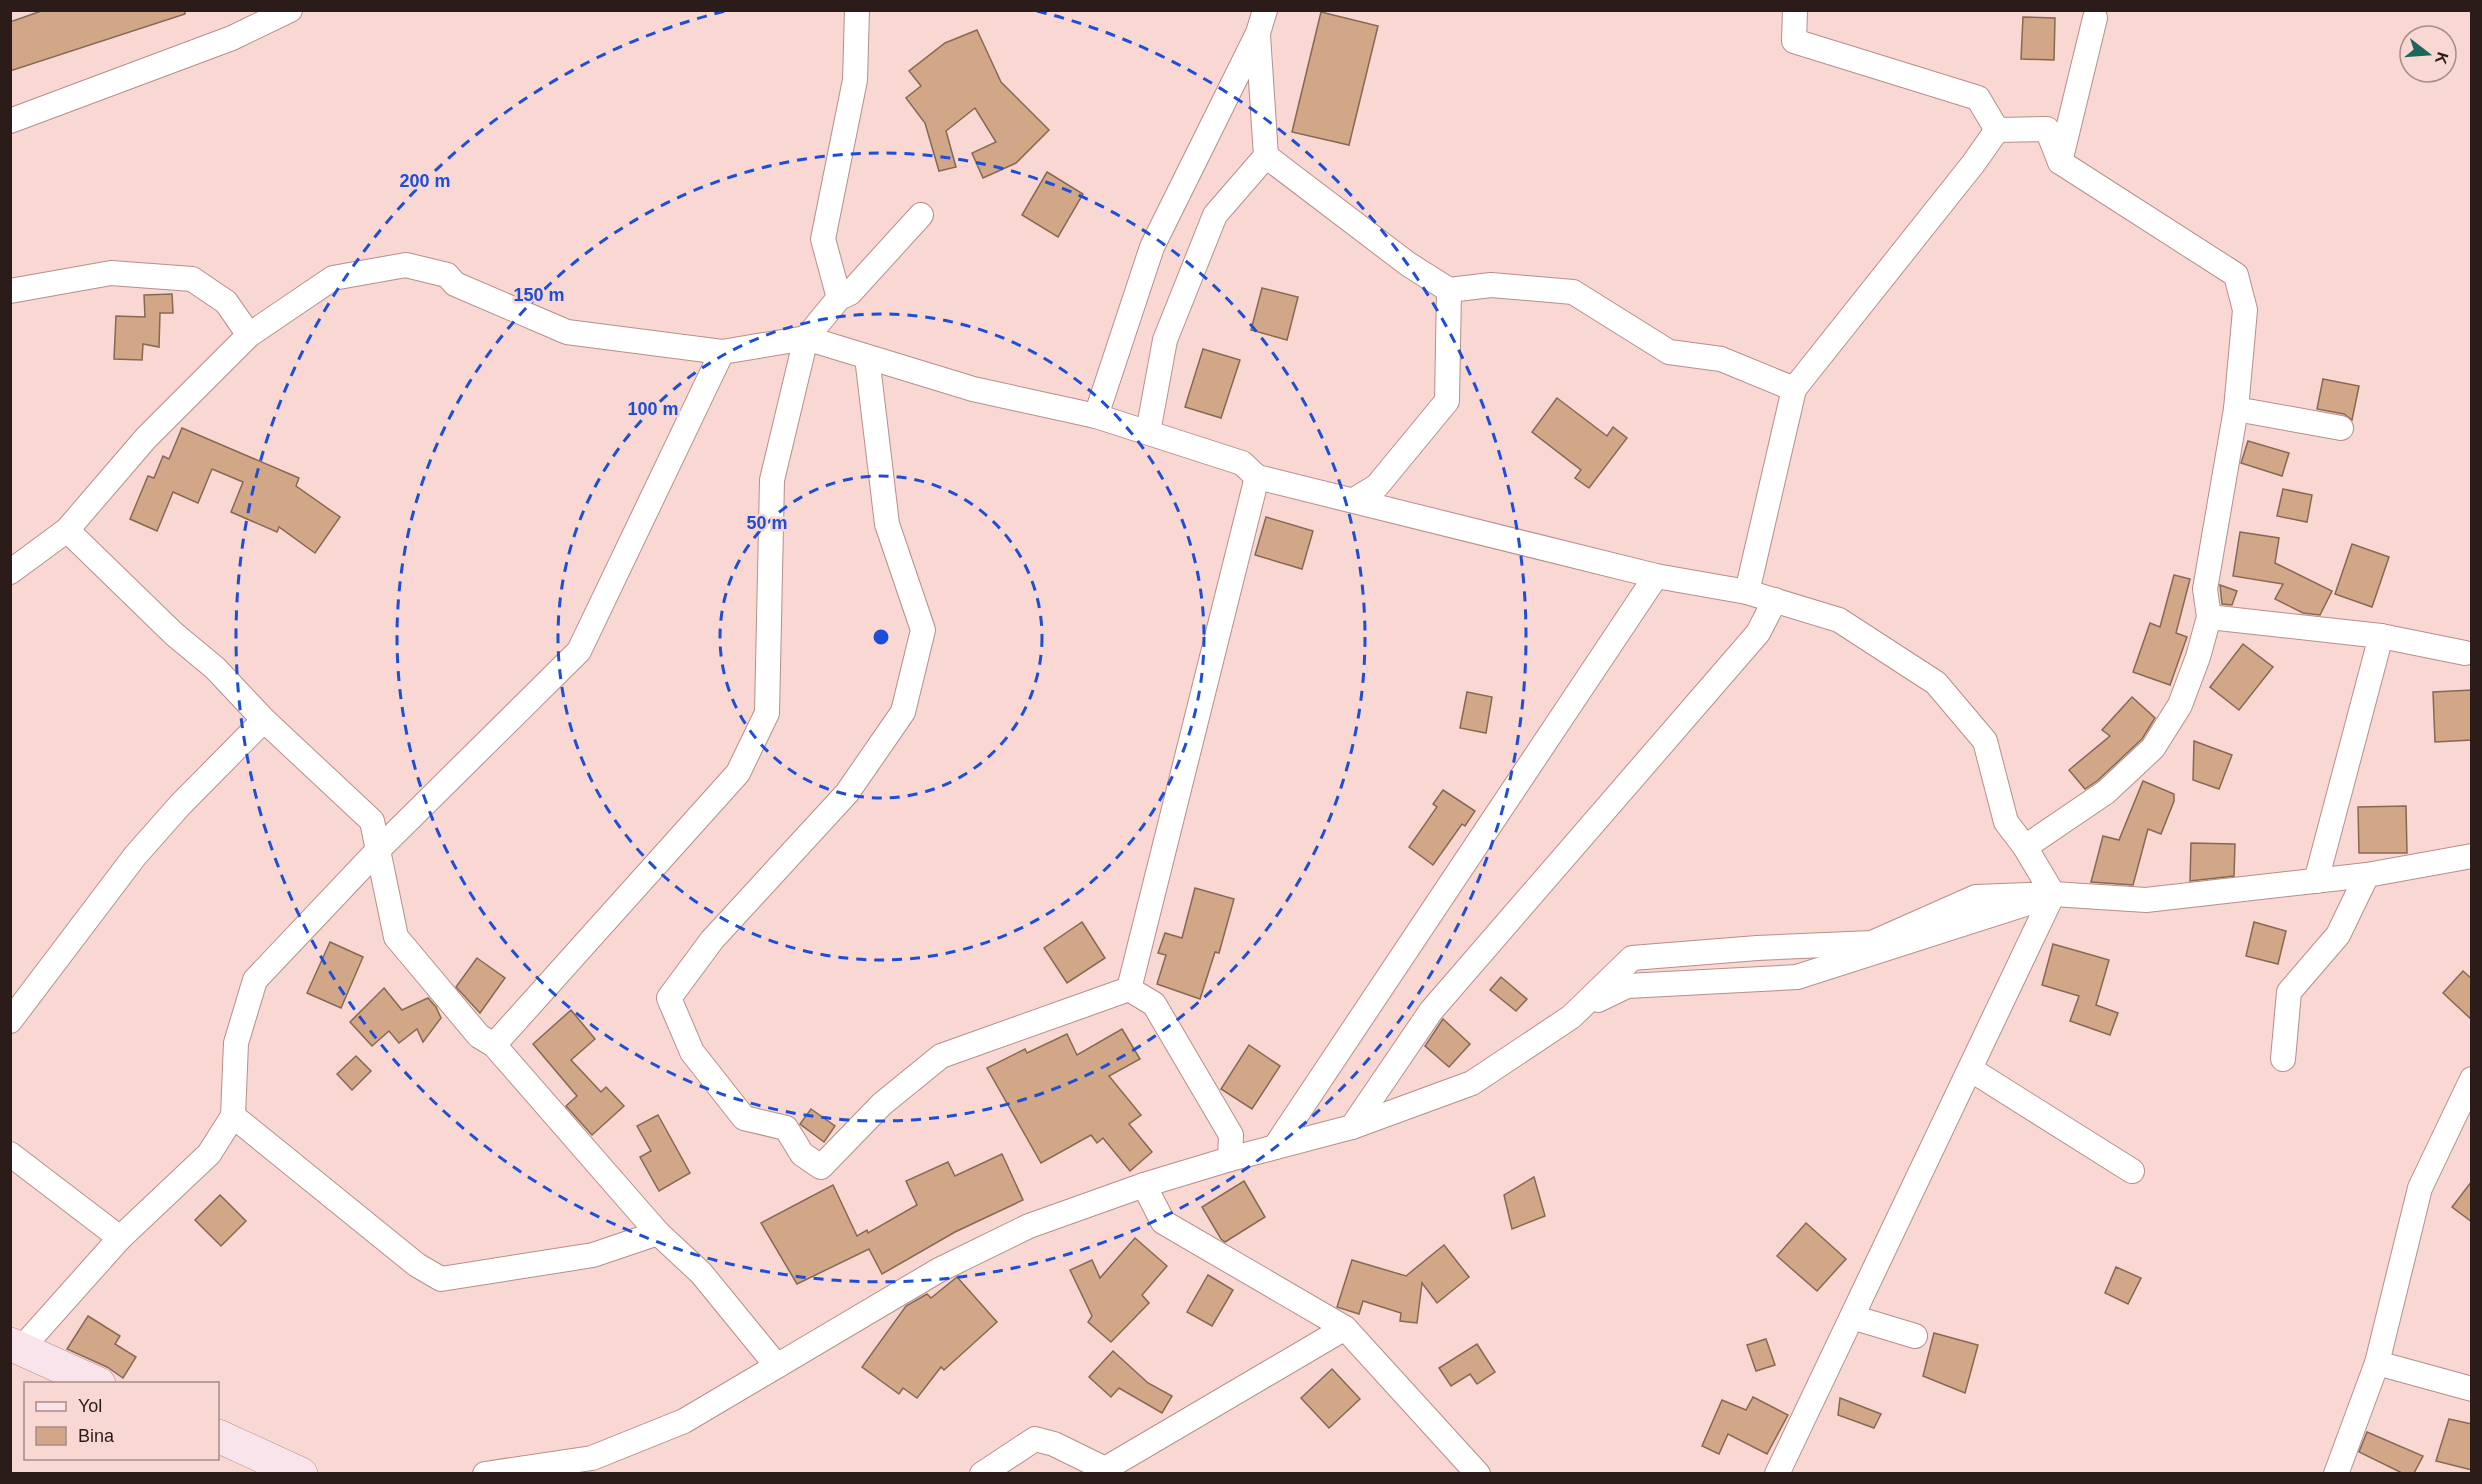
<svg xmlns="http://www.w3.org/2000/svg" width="2482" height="1484" font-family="Arial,sans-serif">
	<rect width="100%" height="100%" fill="#f9d7d2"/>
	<g fill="#d1a788" stroke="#866953" stroke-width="1.5">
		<path d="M44 10H185V14L10 71V22Z"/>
		<path d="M1321 12 1378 26 1349 145 1292 132Z"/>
		<path d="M2023 17 2055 18 2054 60 2021 59Z"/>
		<path d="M977 30 1001 82 1049 130 1016 163 983 178 972 153 996 142 975 108 946 131 956 167 939 171 925 123 906 98 921 86 909 71 945 43Z"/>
		<path d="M1047 172 1083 194 1058 237 1022 215Z"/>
		<path d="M1262 288 1298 297 1287 340 1251 330Z"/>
		<path d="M172 294 173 313H160L159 347 143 344 142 360 114 359 116 316 145 317 144 295Z"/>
		<path d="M1203 349 1240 360 1221 418 1185 407Z"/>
		<path d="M2323 379 2359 386 2352 420 2344 414 2317 409Z"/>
		<path d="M1557 398 1607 436 1613 427 1627 438 1589 488 1575 478 1581 470 1532 432Z"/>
		<path d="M182 428 299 478 296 486 340 517 315 553 279 527 277 532 231 512 243 482 212 469 198 503 173 492 157 531 130 519 148 476 154 478 163 456 169 459Z"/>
		<path d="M2248 441 2289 453 2282 476 2241 463Z"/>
		<path d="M2283 489 2312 495 2307 522 2277 516Z"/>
		<path d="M1266 517 1313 531 1302 569 1255 555Z"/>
		<path d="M2240 532 2279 538 2275 563 2332 591 2320 615 2303 613 2275 599 2283 584 2233 576Z"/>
		<path d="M2352 544 2389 557 2372 607 2335 594Z"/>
		<path d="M2174 575 2190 579 2176 633 2187 637 2170 685 2133 672 2150 623 2160 627Z"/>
		<path d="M2220 585 2237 591 2232 605 2222 604Z"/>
		<path d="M2243 644 2273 667 2239 710 2210 687Z"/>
		<path d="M2472 690V740L2435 742 2433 692Z"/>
		<path d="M1467 692 1492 697 1486 733 1460 728Z"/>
		<path d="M2132 697 2155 718 2142 739 2097 781 2085 789 2069 770 2110 736 2102 730Z"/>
		<path d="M2194 741 2232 755 2219 789 2193 780Z"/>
		<path d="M2143 781 2174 794V801L2161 834 2148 829 2133 885 2091 882 2103 836 2119 840Z"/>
		<path d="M1443 790 1475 811 1465 826 1462 824 1433 865 1409 847 1437 807 1433 804Z"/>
		<path d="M2406 806 2407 853H2359L2358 807Z"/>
		<path d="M2191 843 2235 844 2234 876 2190 881Z"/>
		<path d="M1195 888 1234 899 1219 953 1215 952 1200 999 1157 984 1166 955 1158 953 1165 933 1182 938Z"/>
		<path d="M1082 922 1105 958 1067 983 1044 948Z"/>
		<path d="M2254 922 2286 931 2278 964 2246 956Z"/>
		<path d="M330 942 363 957 341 1008 307 993Z"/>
		<path d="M2053 944 2109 960 2096 1005 2118 1013 2110 1035 2070 1021 2079 996 2042 985Z"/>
		<path d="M477 958 505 978 480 1013 456 987Z"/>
		<path d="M2463 971 2472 979V1020L2443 993Z"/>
		<path d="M1501 977 1527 999 1516 1011 1490 990Z"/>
		<path d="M384 988 402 1010 428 998 436 1007 441 1018 423 1042 417 1029 399 1043 389 1031 372 1046 350 1022Z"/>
		<path d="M571 1010 595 1039 571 1060 601 1092 606 1087 624 1106 592 1135 566 1106 577 1096 533 1044Z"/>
		<path d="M1443 1019 1470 1044 1449 1067 1425 1046Z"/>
		<path d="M1122 1029 1140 1059 1109 1076 1141 1115 1129 1124 1152 1152 1130 1171 1103 1138 1097 1143 1091 1135 1041 1163 987 1068 1025 1049 1027 1053 1067 1034 1077 1055Z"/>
		<path d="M1249 1045 1280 1066 1252 1109 1221 1089Z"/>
		<path d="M356 1056 371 1071 352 1090 337 1074Z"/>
		<path d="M811 1109 835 1126 824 1142 800 1124Z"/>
		<path d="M658 1115 690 1173 659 1191 640 1157 651 1151 637 1126Z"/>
		<path d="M1002 1154 1023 1200 955 1232 882 1274 869 1249 797 1284 761 1223 833 1185 857 1236 867 1230 868 1233 917 1205 906 1181 948 1162 955 1176Z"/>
		<path d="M1534 1177 1545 1216 1512 1229 1504 1195Z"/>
		<path d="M1244 1181 1265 1217 1225 1242 1221 1239 1202 1207Z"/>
		<path d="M2472 1181V1222L2452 1207Z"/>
		<path d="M220 1195 246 1221 221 1246 195 1220Z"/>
		<path d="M1806 1223 1846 1259 1817 1291 1777 1256Z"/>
		<path d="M1135 1238 1167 1266 1142 1295 1149 1303 1111 1342 1088 1322 1092 1316 1070 1270 1092 1260 1100 1278Z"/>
		<path d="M1444 1245 1469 1277 1437 1303 1422 1283 1417 1323 1400 1321 1401 1313 1363 1301 1359 1314 1337 1307 1352 1260 1406 1276Z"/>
		<path d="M2116 1267 2141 1278 2128 1304 2105 1293Z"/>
		<path d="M1208 1275 1233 1290 1212 1326 1187 1312Z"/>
		<path d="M957 1277 997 1322 944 1370 941 1367 917 1398 903 1388 899 1394 862 1367 906 1306 927 1294 931 1298Z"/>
		<path d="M88 1316 120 1336 115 1344 136 1357 123 1378 107 1367 67 1349Z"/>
		<path d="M1934 1333 1978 1345 1965 1393 1923 1376Z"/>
		<path d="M1766 1339 1775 1365 1756 1371 1747 1345Z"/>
		<path d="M1477 1344 1495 1372 1477 1384 1470 1374 1451 1386 1439 1368Z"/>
		<path d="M1113 1351 1148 1383 1172 1396 1162 1413 1119 1388 1111 1397 1089 1377Z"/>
		<path d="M1332 1369 1360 1399 1329 1428 1301 1398Z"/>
		<path d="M1753 1397 1788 1415 1767 1454 1728 1434 1719 1454 1702 1446 1722 1400 1746 1410Z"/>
		<path d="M1840 1398 1881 1414 1874 1428 1838 1415Z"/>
		<path d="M2449 1419 2472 1424V1470L2436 1461Z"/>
		<path d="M2367 1432 2423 1456 2414 1473H2402L2359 1452Z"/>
	</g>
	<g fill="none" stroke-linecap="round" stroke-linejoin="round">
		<g stroke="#b78f8a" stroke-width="26">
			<g id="street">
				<path d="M1795 10 1794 41 1978 98 1997 130"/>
				<path d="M10 121 232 38 290 10"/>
				<path d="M1266 156 1408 264 1449 290 1491 285 1573 292 1669 352 1721 359 1794 389 1747 592"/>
				<path d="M10 291 111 273 192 279 226 302 249 335"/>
				<path d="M839 298 823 239 855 80 857 10"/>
				<path d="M1794 389 1973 164 1997 130 2047 129 2060 162 2095 18"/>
				<path d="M2236 409 2341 428"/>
				<path d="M1096 416 1152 247 1258 33 1265 10"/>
				<path d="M1148 432 1165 340 1215 215 1266 156 1258 35"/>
				<path d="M1354 500 1377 486 1447 401 1449 290"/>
				<path d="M67 530 174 634 215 668 264 720 372 821 396 937 479 1036 494 1045 658 1233 701 1273 777 1366"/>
				<path d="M10 572 67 530 146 438 249 335 333 278 406 265 447 275 455 284 567 332 722 352 806 338 973 389 1096 416 1242 463 1257 477 1656 576 1747 592 1839 620 1936 683 1985 741 2006 822 2025 847 2053 894 2146 900 2367 875 2472 856"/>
				<path d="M2209 617 2381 636 2316 881"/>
				<path d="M2381 636 2465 653"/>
				<path d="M2025 847 2106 792 2153 748 2180 705 2198 657 2209 617 2205 589 2236 409 2245 310 2236 275 2060 162"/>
				<path d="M1129 989 1257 477"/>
				<path d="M1598 1000 1627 986 1797 977 2031 902"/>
				<path d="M10 1021 135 856 180 805 264 720"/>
				<path d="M494 1045 738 773 767 713 772 480 806 338 839 298 850 293 921 215"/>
				<path d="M2283 1059 2289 992 2338 935 2367 875"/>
				<path d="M1970 1069 2132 1171"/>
				<path d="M233 1116 417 1265 441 1279 593 1255 658 1233"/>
				<path d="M1352 1127 1472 1083 1571 1017 1632 958 1757 948 1872 943 1976 897 2053 894"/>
				<path d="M1275 1147 1656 576"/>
				<path d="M10 1154 120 1238"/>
				<path d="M1230 1159 1352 1127 1431 1011 1758 633 1775 600"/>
				<path d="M1144 1185 1163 1222 1345 1328 1478 1474"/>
				<path d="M1852 1317 1915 1336"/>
				<path d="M21 1349 120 1238 209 1154 233 1116 236 1043 255 980 379 849 579 651 722 352"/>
				<path d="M2377 1363 2472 1389"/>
				<path d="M1105 1469 1345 1328"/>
				<path d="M485 1474 592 1458 684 1421 939 1270 1029 1226 1144 1185 1230 1159 1231 1135 1154 1004 1129 989 941 1056 882 1104 821 1167 802 1154 786 1128 744 1118 692 1052 669 998 712 940 847 793 903 712 923 630 887 524 867 357"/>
				<path d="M982 1474 1035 1439 1054 1444 1105 1469 1109 1474"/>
				<path d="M1777 1474 2053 894"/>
				<path d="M2336 1474 2377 1363 2420 1188 2472 1079"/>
			</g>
		</g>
		<g stroke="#b78f8a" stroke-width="34">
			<g id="secondary">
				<path d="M10 1344 99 1384"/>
				<path d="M218 1436 301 1474"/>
			</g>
		</g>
		<use href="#street" stroke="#fff" stroke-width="24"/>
		<use href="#secondary" stroke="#fae4ec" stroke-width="33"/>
	</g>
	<g fill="none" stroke="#1d4ed8" stroke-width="3" stroke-dasharray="10 8">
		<circle cx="881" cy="637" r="161"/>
		<circle cx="881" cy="637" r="323"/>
		<circle cx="881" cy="637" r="484"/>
		<path d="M1037 11A645 645 0 1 1 725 11"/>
	</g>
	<circle cx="881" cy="637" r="9" fill="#1d4ed8" stroke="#f9d7d2" stroke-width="3"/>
	<g font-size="18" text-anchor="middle" font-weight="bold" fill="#1d4ed8" stroke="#f9d7d2" stroke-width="5" stroke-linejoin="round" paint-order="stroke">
		<text x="425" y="187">200 m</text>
		<text x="539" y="301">150 m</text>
		<text x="653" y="415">100 m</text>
		<text x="767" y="529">50 m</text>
	</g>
	<rect width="2482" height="1484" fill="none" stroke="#2b1c1a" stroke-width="24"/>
	<rect x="24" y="1382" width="195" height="78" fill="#f9d7d2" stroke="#a78c88" stroke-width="1.5"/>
	<rect x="36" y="1402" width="30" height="9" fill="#fae4ec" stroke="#a78c88" stroke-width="1.5"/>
	<text x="78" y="1412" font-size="18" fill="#2b1c1a">Yol</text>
	<rect x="36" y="1427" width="30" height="18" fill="#d1a788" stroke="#a78c88" stroke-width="1.5"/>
	<text x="78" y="1442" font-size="18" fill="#2b1c1a">Bina</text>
	<g transform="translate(2428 54) rotate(107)"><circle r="28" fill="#f9d7d2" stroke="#a78c88" stroke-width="1.5"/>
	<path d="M0-4.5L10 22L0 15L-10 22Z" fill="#1c665d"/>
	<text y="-9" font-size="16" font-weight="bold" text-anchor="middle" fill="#2b1c1a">K</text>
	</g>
</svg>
